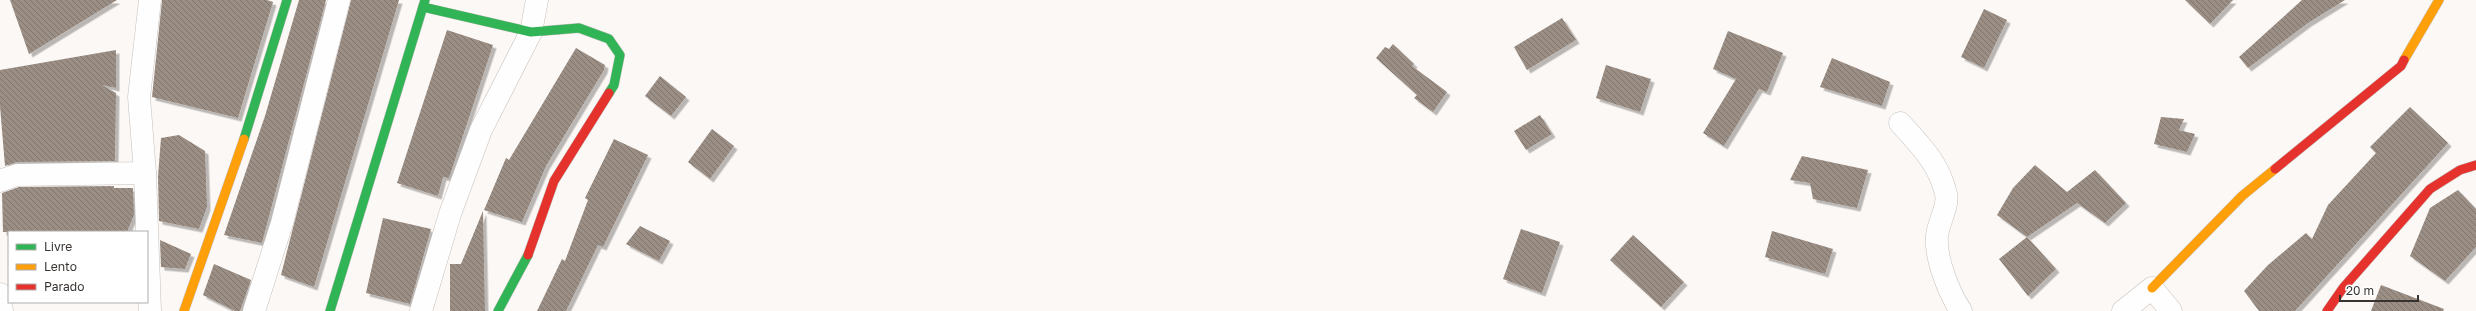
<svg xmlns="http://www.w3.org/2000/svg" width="2476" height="311" font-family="'Golos Text',sans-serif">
	<defs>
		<pattern id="building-back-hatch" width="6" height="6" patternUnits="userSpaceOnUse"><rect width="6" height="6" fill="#9b8e85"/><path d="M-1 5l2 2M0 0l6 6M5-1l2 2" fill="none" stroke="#7f756d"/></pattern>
		<filter id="shadow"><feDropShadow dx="3.5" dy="3.5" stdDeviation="0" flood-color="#0004"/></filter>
	</defs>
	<rect width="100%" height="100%" fill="#fcf8f5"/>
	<g fill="url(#building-back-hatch)" filter="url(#shadow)">
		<path d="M10 0H117L29 54Z"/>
		<path d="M162 0H267L273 2 238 118 152 97Z"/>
		<path d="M299 0H326L262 243 224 235 265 116Z"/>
		<path d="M351 0H399L314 287 281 275Z"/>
		<path d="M2185 0H2233L2210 24Z"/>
		<path d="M2302 0H2345L2308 23 2248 68 2239 57Z"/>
		<path d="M1984 9 2007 20 1984 68 1961 57Z"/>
		<path d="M1562 18 1576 40 1527 70 1514 47Z"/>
		<path d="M447 30 493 45 449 178 443 177 438 196 397 183Z"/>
		<path d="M1728 31 1783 53 1767 92 1759 89 1724 146 1703 133 1736 79 1713 69Z"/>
		<path d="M1393 44 1414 64 1412 66 1447 92 1433 112 1414 98 1417 95 1376 58 1385 47 1389 49Z"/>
		<path d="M576 48 605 65 604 70 546 166 522 222 484 210 506 158 509 160Z"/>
		<path d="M116 50V88L102 85 116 93 115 161 17 162 5 166 0 106V70Z"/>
		<path d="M1832 58 1890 82 1882 106 1820 87Z"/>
		<path d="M1606 65 1651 79 1640 112 1596 98Z"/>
		<path d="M660 76 686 97 671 116 645 96Z"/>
		<path d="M2410 107 2448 143 2295 311H2259L2244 291 2268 265 2306 233 2312 239 2328 205 2376 153 2370 147Z"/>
		<path d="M1540 115 1552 134 1526 150 1514 131Z"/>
		<path d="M2161 117 2184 119 2179 130 2195 134 2187 152 2154 144Z"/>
		<path d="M712 129 734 146 710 179 688 162Z"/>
		<path d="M179 135 205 151 207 207 199 229 159 221 158 176 161 138Z"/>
		<path d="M614 139 648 155 603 247 598 245 566 311H537L562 259 565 261 588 200 585 198Z"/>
		<path d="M1802 156 1868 170 1857 208 1813 199 1810 183 1790 180Z"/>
		<path d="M2035 165 2067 192 2095 170 2126 203 2105 223 2077 203 2027 237 1997 215 2013 188Z"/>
		<path d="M114 186V188H133L134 215 127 232H3L2 193 19 187Z"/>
		<path d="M2458 190 2476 209V247L2445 281 2410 256 2430 208Z"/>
		<path d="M483 211 485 311H450V264H461Z"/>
		<path d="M383 218 431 229 410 304 366 293Z"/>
		<path d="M640 226 670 241 659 261 626 244Z"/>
		<path d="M1521 229 1560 242 1542 293 1503 279Z"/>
		<path d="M1772 231 1833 249 1825 274 1765 257Z"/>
		<path d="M1633 235 1684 282 1661 307 1610 260Z"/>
		<path d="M2027 237 2056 269 2028 296 1999 259Z"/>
		<path d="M160 240 191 254 185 269 161 267Z"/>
		<path d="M214 264 251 280 240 311H235L203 295Z"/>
		<path d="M2381 285 2444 309 2443 311H2371Z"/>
	</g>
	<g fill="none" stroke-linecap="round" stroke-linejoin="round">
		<g stroke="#c4c0bd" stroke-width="23">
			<g id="street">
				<path d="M150 0 139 97 145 173 150 311"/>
				<path d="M1900 123C1920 145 1939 163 1946 194 1949 206 1938 223 1937 236 1935 258 1949 293 1961 311"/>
				<path d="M0 181 17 175 145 173"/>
				<path d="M0 294 2 311"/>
				<path d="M254 311 282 223 339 0"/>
				<path d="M421 311 450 214 481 130 531 32 537 0"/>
				<path d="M2123 311 2152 288 2171 311"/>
			</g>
		</g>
		<g stroke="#c4c0bd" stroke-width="10">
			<g id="fast">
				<path d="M423 7 531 32 579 28 609 39 620 55 614 85 609 93"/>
				<path d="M244 139 287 0"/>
				<path d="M330 311 425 0"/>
				<path d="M498 311 528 255"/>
			</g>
		</g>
		<g stroke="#c4c0bd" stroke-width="10">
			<g id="slow">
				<path d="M2404 60 2439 0"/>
				<path d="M2152 288 2242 196 2275 169"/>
				<path d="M184 311 244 139"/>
			</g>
		</g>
		<g stroke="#c4c0bd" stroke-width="10">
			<g id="jam">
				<path d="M2275 169 2401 66 2404 60"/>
				<path d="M528 255 554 181 609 93"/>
				<path d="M2327 311 2343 288 2430 189 2460 170 2476 165"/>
			</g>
		</g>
		<use href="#street" stroke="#fffefe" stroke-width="22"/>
		<use href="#fast" stroke="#30b455" stroke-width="9"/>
		<use href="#slow" stroke="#ff9f0a" stroke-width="9"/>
		<use href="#jam" stroke="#e5322d" stroke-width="9"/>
	</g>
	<rect x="8" y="231" width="140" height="72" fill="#ffffff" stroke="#afadac"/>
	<rect x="16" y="244" width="20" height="6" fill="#30b455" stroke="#afadac"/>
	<text x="44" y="251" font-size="12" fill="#383330">Livre</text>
	<rect x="16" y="264" width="20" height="6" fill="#ff9f0a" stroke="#afadac"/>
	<text x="44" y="271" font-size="12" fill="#383330">Lento</text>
	<rect x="16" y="284" width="20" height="6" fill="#e5322d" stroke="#afadac"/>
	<text x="44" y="291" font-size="12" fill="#383330">Parado</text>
	<path d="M2340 295v6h78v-6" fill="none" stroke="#383330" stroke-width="2"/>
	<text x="2346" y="295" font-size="12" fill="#383330" stroke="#ffffff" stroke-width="3" paint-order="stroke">20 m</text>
</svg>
